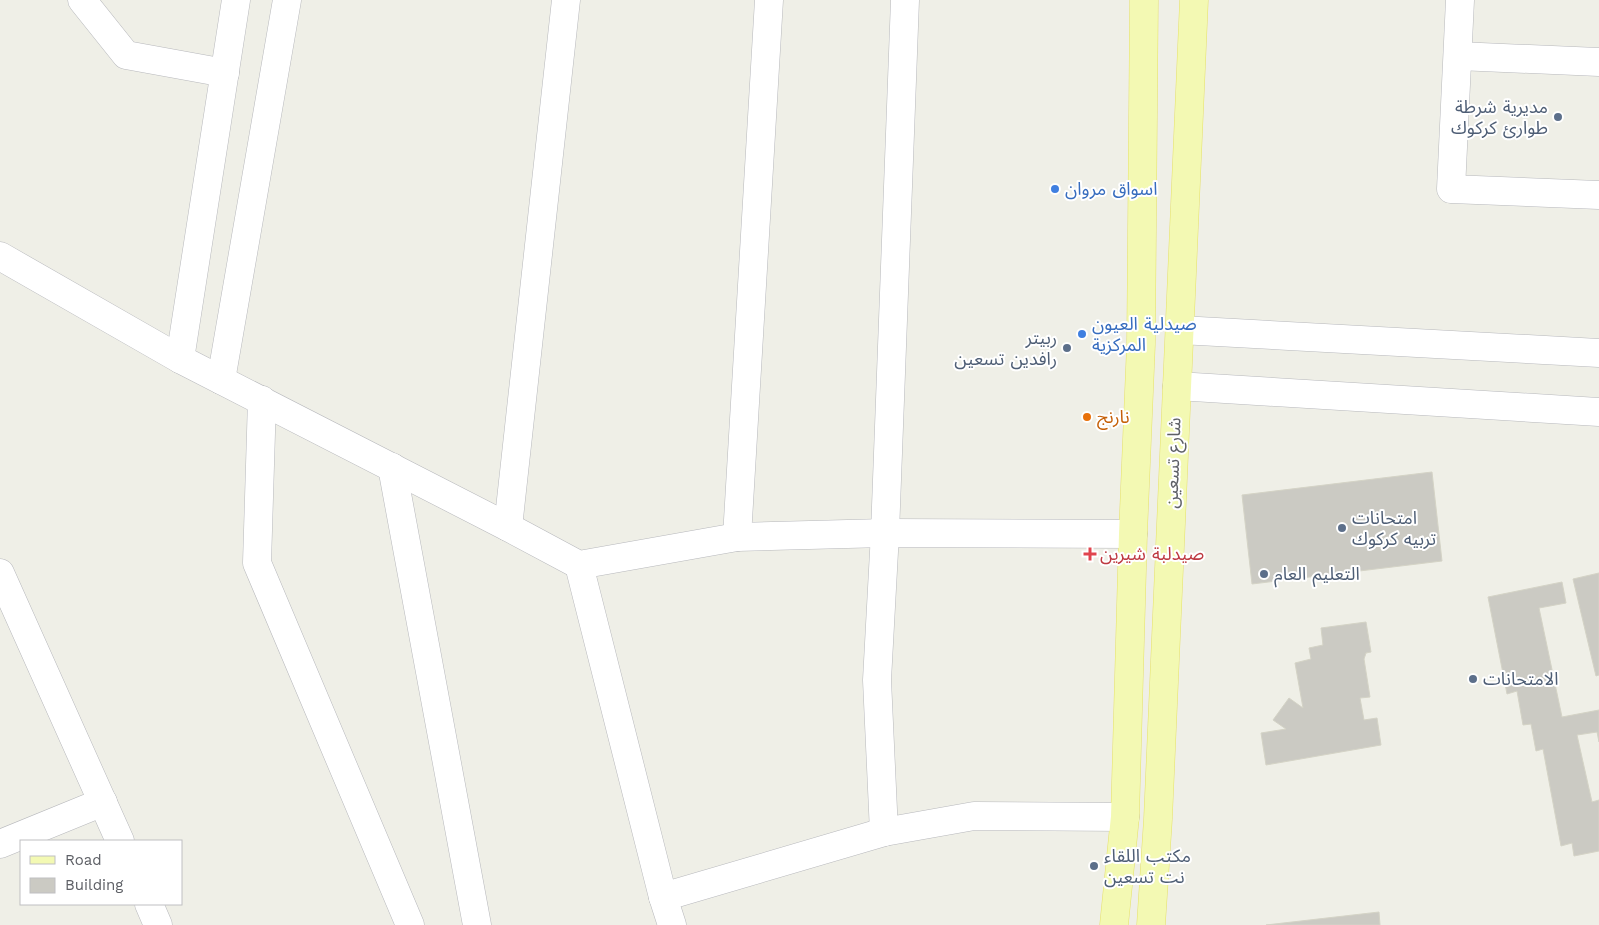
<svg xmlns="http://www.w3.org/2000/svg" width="1599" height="925" font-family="'Work Sans','Noto Sans Arabic',sans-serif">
	<rect width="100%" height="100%" fill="#efefe7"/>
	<g fill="#cbcac3" stroke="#d4d3c6">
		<path d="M1432 472 1442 561 1252 584 1242 495Z"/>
		<path d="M1599 573V675L1596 676 1573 579Z"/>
		<path d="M1562 582 1566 603 1539 608 1562 717 1599 710V742L1597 732 1577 735 1592 802 1599 800V851L1574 856 1572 843 1561 846 1543 749 1536 751 1531 724 1523 725 1517 691 1507 694 1488 597Z"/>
		<path d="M1366 622 1371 652 1366 653 1364 659 1370 697 1360 698 1364 720 1377 718 1381 745 1266 765 1261 733 1286 729 1273 720 1289 698 1303 708 1295 663 1311 659 1309 648 1323 645 1321 628Z"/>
		<path d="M1379 912 1380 925H1266Z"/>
	</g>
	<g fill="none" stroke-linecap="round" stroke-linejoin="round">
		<g stroke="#b7b8bc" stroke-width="29">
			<g id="minor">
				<path d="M82 0 126 55 225 73"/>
				<path d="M1460 0 1451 189 1599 195"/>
				<path d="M1458 56 1599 62"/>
				<path d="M0 256 180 359 508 527 579 565 737 537 885 533 1133 534"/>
				<path d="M1180 330 1599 353"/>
				<path d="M180 359 236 0"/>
				<path d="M221 380 287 0"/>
				<path d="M1177 386 1599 412"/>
				<path d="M262 400 257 563 410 925"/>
				<path d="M392 467 477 925"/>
				<path d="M508 527 566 0"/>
				<path d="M737 537 769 0"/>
				<path d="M579 565 663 897 672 925"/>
				<path d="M0 573 120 841"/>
				<path d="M884 832 877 680 885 533 905 0"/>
				<path d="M0 844 103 802"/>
				<path d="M663 897 884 832 974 816 1125 817"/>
				<path d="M149 904 158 925"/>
			</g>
		</g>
		<g stroke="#e6e169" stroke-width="29">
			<g id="major">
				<path d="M1114 925 1125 817 1133 534 1141 344 1144 0"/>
				<path d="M1151 925 1158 819 1194 0"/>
			</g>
		</g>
		<use href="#minor" stroke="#fff" stroke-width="28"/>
		<use href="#major" stroke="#f3f9b3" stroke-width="28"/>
	</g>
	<g fill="#5c6f8a" stroke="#fff" stroke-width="2">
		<circle cx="1558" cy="117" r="5"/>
		<circle cx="1067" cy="348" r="5"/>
		<circle cx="1342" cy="528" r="5"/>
		<circle cx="1264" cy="574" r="5"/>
		<circle cx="1473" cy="679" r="5"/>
		<circle cx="1094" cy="866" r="5"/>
	</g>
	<g fill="#3f7fe0" stroke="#fff" stroke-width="2">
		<circle cx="1055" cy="189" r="5"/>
		<circle cx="1082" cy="334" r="5"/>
	</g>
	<circle fill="#e8710a" stroke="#fff" stroke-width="2" cx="1087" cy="417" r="5"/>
	<path fill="#e0444e" stroke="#fff" stroke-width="2" d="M1087.5 546.5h5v5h5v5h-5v5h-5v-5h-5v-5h5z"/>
	<g text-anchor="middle" stroke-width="4" stroke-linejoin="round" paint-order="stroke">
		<g font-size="18" fill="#4e5e75" stroke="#fff" text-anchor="start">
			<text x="1548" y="113" text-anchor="end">مديرية شرطة<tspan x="1548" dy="21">طوارئ كركوك</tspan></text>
			<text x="1057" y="344" text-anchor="end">ربيتر<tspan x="1057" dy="21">رافدين تسعين</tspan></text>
			<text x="1352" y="524">امتحانات<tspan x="1352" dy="21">تربيه كركوك</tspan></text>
			<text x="1274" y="580">التعليم العام</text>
			<text x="1483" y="685">الامتحانات</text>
			<text x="1104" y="862">مكتب اللقاء<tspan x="1104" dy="21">نت تسعين</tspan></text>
		</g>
		<g font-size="18" fill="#366cbe" stroke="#fff" text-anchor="start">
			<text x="1065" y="195">اسواق مروان</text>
			<text x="1092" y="330">صيدلية العيون<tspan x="1092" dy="21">المركزية</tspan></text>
		</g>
		<g font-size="18" fill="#c56008" stroke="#fff" text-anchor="start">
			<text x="1097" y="423">نارنج</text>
		</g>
		<g font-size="18" fill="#5e6066" stroke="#fff">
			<text transform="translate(1173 463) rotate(-88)" y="6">شارع تسعين</text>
		</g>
		<g font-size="18" fill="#be3a42" stroke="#fff" text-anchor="start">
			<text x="1100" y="560">صيدلبة شيرين</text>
		</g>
	</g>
	<rect x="20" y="840" width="162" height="65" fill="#ffffff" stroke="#bfbfc2"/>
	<rect x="30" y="856" width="25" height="8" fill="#f3f9b3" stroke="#bfbfc2"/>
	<text x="65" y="865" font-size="15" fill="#5e6066">Road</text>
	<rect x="30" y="878" width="25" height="15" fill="#cbcac3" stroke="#bfbfc2"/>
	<text x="65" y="890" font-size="15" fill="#5e6066">Building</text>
</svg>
